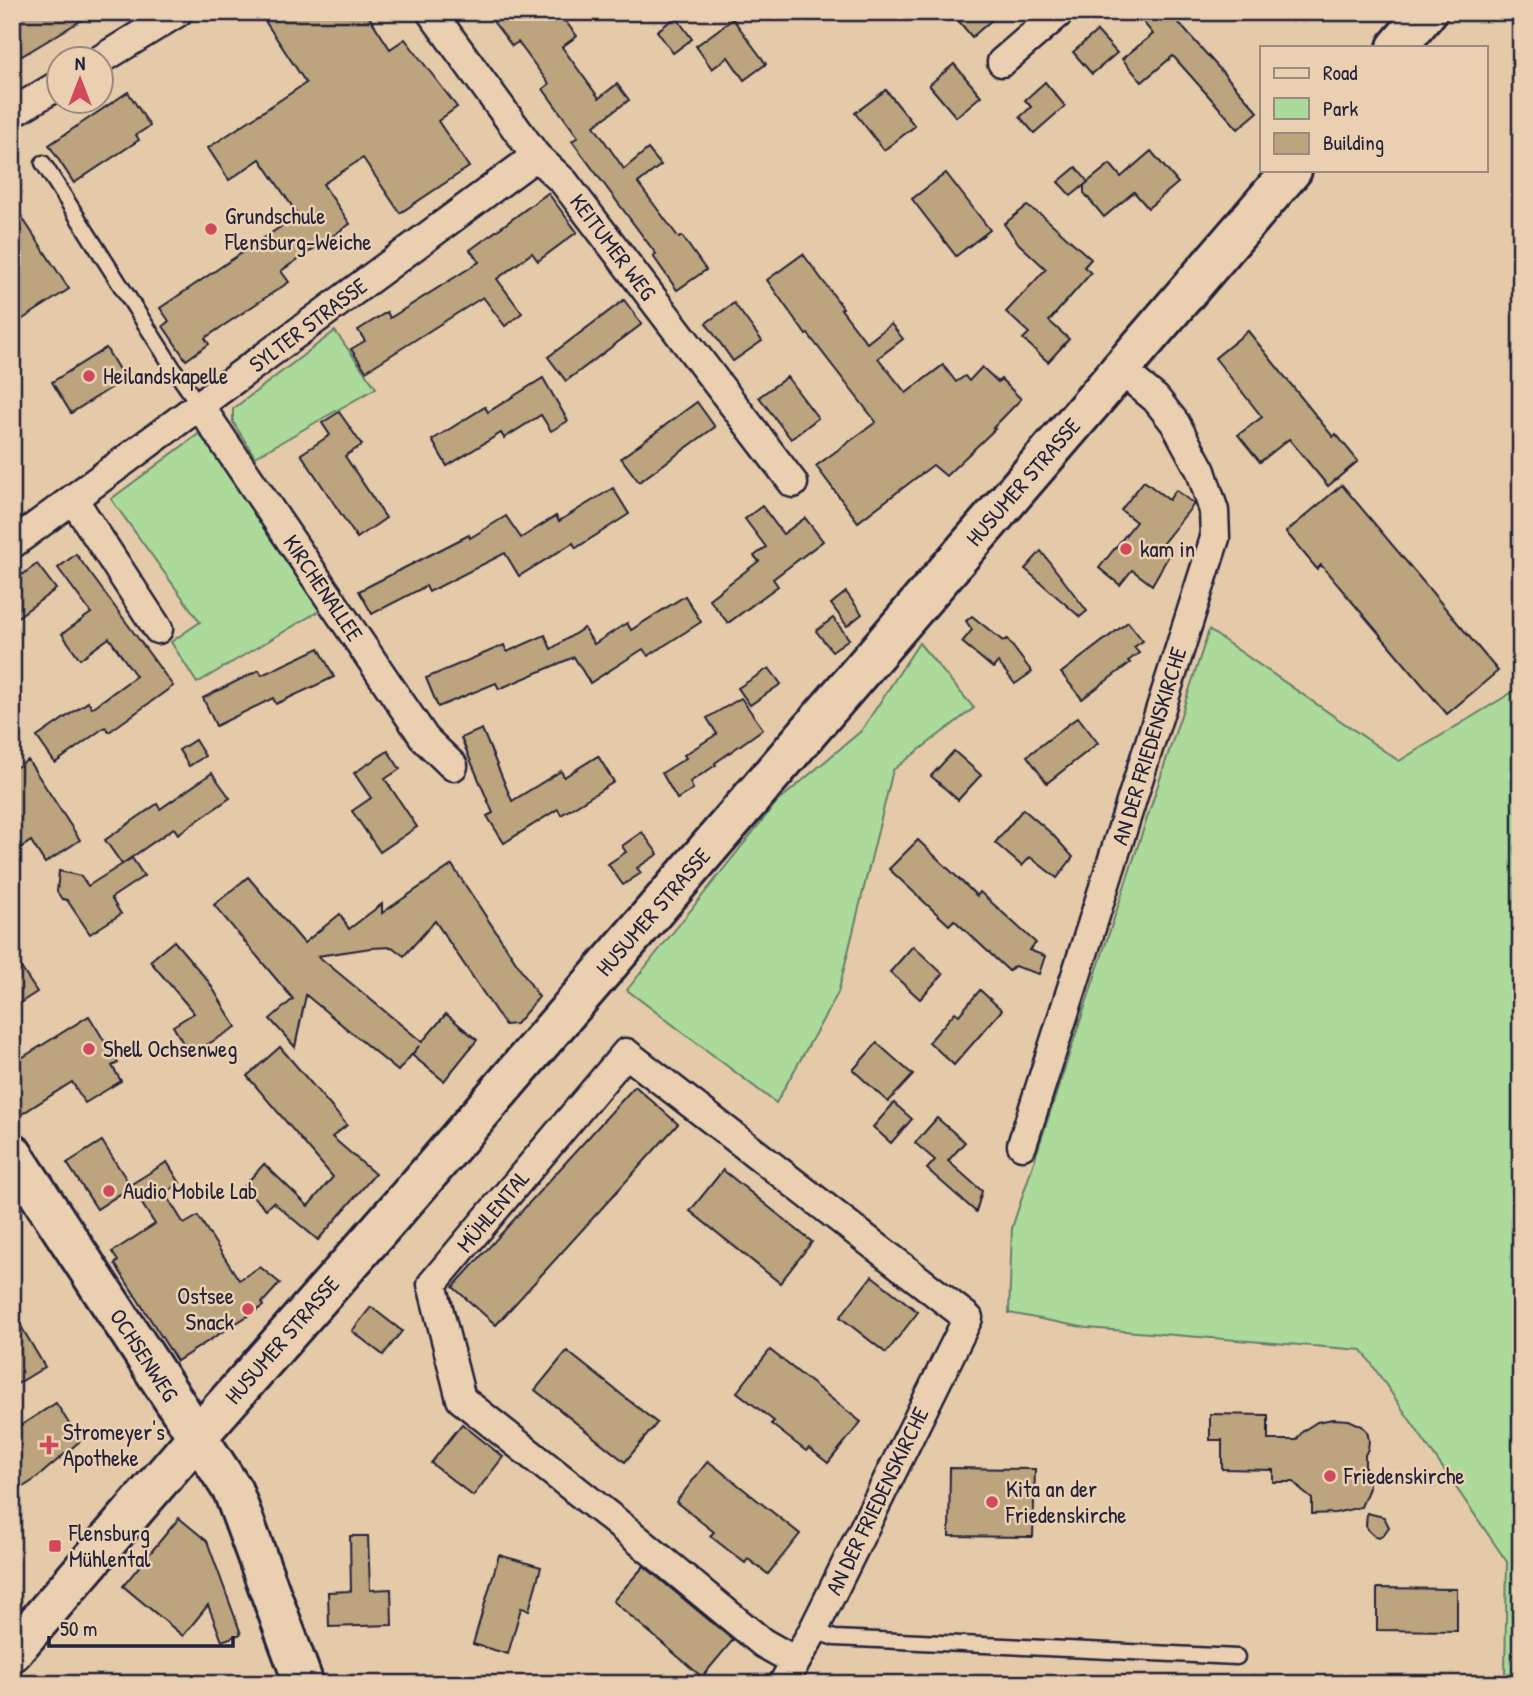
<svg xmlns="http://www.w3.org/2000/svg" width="1533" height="1696" font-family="'Patrick Hand',sans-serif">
	<rect width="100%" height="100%" fill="#e5caa9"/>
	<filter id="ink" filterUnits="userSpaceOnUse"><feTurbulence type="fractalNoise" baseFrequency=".0143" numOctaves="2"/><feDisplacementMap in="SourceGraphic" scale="14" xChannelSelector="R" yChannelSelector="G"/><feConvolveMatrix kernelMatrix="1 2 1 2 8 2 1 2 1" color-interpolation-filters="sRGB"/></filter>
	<g filter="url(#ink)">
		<g fill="#abda9a" stroke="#667e6a" stroke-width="2">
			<path d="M335 331 376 388 255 457 233 422V409Z"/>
			<path d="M200 433 324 608 197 683 171 642 200 622 111 499Z"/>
			<path d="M1209 630 1399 761 1521 687V1676L1505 1675 1507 1562 1362 1350 1087 1328 1009 1313 1012 1228Z"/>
			<path d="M919 643 974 708 893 770 838 993 776 1103 627 990 777 802 861 731Z"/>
		</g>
		<g fill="#bca47e" stroke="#22223b" stroke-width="2">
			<path d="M12 12H95L12 62Z"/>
			<path d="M259 12H366L390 49 405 39 457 107 438 121 469 167 400 213 363 158 323 184 350 224 281 271 289 282 205 338 209 344 186 360 163 326 169 321 160 308 298 215 260 159 229 180 208 148 306 83Z"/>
			<path d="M503 12H548L555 21 561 16 577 36 562 47 599 98 617 84 629 100 594 126 624 169 648 149 661 165 638 183 679 238 682 236 706 270 677 290 653 256 656 254 572 141 578 137 543 89 549 84 518 42 512 46 492 20Z"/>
			<path d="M951 12H1001L972 37Z"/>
			<path d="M1135 12H1169L1258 112 1238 129 1173 56 1142 82 1122 59 1153 34Z"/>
			<path d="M676 17 692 39 673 53 657 31Z"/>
			<path d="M733 19 766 64 744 80 728 57 712 69 696 46Z"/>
			<path d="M1097 31 1117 53 1092 74 1073 52Z"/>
			<path d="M954 64 981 96 956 117 929 85Z"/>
			<path d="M1045 82 1065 106 1034 133 1020 117 1031 107 1025 100Z"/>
			<path d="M886 90 915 126 884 150 855 113Z"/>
			<path d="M128 92 150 126 136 135 139 140 74 183 49 145Z"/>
			<path d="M1151 151 1178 183 1148 208 1134 192 1104 217 1084 193V185L1110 164 1121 177Z"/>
			<path d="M1076 167 1088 182 1071 196 1058 182Z"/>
			<path d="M946 173 990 230 956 256 912 199Z"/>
			<path d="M548 193 577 232 538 261 532 253 497 279 522 313 505 326 483 297 366 371 351 349 365 341 358 330 387 312 390 318 479 262 470 250Z"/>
			<path d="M12 202 69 289 12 326Z"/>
			<path d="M1027 206 1043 216 1091 259 1084 267 1091 273 1049 321 1069 339 1048 362 1023 339 1029 333 1006 312 1046 269 1019 244 1004 224Z"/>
			<path d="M803 254 843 308 841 309 867 343 891 324 903 339 878 358 906 393 943 365 956 382 965 376 969 381 982 367 998 382 1001 379 1021 399 993 428 995 429 946 476 933 465 858 522 816 466 876 422 808 334 806 335 767 280Z"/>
			<path d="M624 300 642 324 566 381 548 357Z"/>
			<path d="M734 303 762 341 733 361 706 323Z"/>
			<path d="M1248 331 1333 437 1336 434 1358 461 1328 486 1289 439 1260 462 1238 435 1262 417 1215 358Z"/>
			<path d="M106 348 121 373 110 379 114 386 71 413 52 382Z"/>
			<path d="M787 377 818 418 791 439 759 397Z"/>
			<path d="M543 378 568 421 551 431 541 415 504 438 501 433 447 466 432 440 485 407 488 412Z"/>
			<path d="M697 402 715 427 639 482 621 458Z"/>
			<path d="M339 412 362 445 345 456 386 518 357 538 301 454 330 435 322 423Z"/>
			<path d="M1144 481 1169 500 1176 490 1194 504 1163 543 1172 550 1152 585 1132 570 1120 585 1099 568 1136 522 1121 510Z"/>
			<path d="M1342 485 1498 671 1447 714 1321 565 1317 569 1286 532Z"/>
			<path d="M613 488 629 514 576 548 573 543 519 576 505 553 429 592 426 586 372 614 359 591 469 535 470 538 506 516 521 538 556 516 559 521Z"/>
			<path d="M762 506 783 534 805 518 823 541 773 579 778 586 728 623 709 599 759 561 754 556 766 547 745 519Z"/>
			<path d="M1041 551 1087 611 1080 617 1025 569Z"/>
			<path d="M76 554 173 686 109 732 105 727 55 763 37 737 88 702 92 708 136 676 109 638 80 659 62 634 91 613 58 568Z"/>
			<path d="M37 564 56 589 12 621V582Z"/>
			<path d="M846 592 862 614 847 626 831 604Z"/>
			<path d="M685 596 701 622 648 656 643 649 590 683 574 657 499 689 496 683 438 707 426 678 504 645 507 652 545 635 551 649 584 628 594 644 627 623 631 630Z"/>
			<path d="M972 616 1003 641 1007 639 1032 672 1015 684 998 662 993 668 962 642 972 630 966 621Z"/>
			<path d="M833 618 849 639 832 651 816 631Z"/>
			<path d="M1128 622 1143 641 1134 647 1139 653 1128 661 1130 663 1082 699 1061 673Z"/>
			<path d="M319 648 334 677 276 704 273 698 216 726 203 698 259 670 262 675Z"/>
			<path d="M769 668 781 684 750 705 738 688Z"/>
			<path d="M741 698 763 729 715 763 716 765 690 782 693 789 677 799 662 773 686 758 684 755 717 734 707 718Z"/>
			<path d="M1078 717 1098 743 1047 783 1027 756Z"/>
			<path d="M482 729 512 801 561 771 564 777 598 756 614 782 561 815 558 809 504 843 487 816 493 813 461 738Z"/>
			<path d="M195 740 205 756 189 766 179 750Z"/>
			<path d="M388 751 400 769 385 779 417 827 380 852 352 811 371 798 354 773Z"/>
			<path d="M954 751 981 775 958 800 931 776Z"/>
			<path d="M28 760 80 840 45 863 31 841 22 847 12 831V770Z"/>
			<path d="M212 773 230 798 178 834 174 828 122 864 105 840 157 804 160 809Z"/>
			<path d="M1023 809 1052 834 1073 857 1057 878 1030 857 1022 866 995 843Z"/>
			<path d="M642 832 658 854 637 868 641 873 623 885 608 864 626 852 622 846Z"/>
			<path d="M918 840 977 896 980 892 1036 943 1029 950 1045 956 1039 974 1014 966 1009 971 954 920 949 925 889 869Z"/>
			<path d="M132 858 144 876 111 898 121 914 90 934 67 900 62 899 57 892 59 871 81 876 88 886Z"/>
			<path d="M452 865 539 997 516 1024 505 1025 435 921 404 956 392 947 371 948 318 956 422 1042 446 1014 477 1040 444 1081 412 1055 419 1046 398 1071 306 995 295 1047 270 1019 293 999 214 905 248 877 304 943 340 914 349 929 382 904V913Z"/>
			<path d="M174 941 209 982 236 1027 190 1055 173 1026 194 1013 150 961Z"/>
			<path d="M913 946 943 974 920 999 890 972Z"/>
			<path d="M12 954 37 992 12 1008Z"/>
			<path d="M980 990 1002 1010 954 1065 929 1042 955 1012 959 1015Z"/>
			<path d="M89 1016 118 1063 112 1066 121 1081 85 1103 72 1082 20 1115 12 1102V1064Z"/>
			<path d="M877 1043 913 1075 888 1102 853 1070Z"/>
			<path d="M280 1047 347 1125 332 1137 375 1174 318 1240 273 1202 266 1209 243 1187 264 1164 308 1206 333 1177 247 1076Z"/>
			<path d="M635 1086 678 1124 496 1325 453 1287Z"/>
			<path d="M894 1103 912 1119 891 1143 873 1127Z"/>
			<path d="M937 1118 965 1142 948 1161 982 1191 976 1212 927 1169 935 1160 915 1143Z"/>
			<path d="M102 1141 130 1185 167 1162 180 1183 165 1193 184 1224 198 1216 239 1280 260 1267 280 1283 262 1303 263 1306 177 1361 115 1264 118 1261 112 1252 155 1224 131 1187 97 1209 67 1163Z"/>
			<path d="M723 1170 812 1242 780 1283 690 1211Z"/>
			<path d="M872 1276 918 1312 886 1353 840 1317Z"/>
			<path d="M371 1307 402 1331 383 1355 352 1331Z"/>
			<path d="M12 1311 45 1367 12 1387Z"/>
			<path d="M770 1350 861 1422 828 1463 809 1448 806 1451 771 1424 774 1421 737 1392Z"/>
			<path d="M567 1351 657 1423 625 1462 535 1390Z"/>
			<path d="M56 1403 80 1441 34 1480 12 1494V1431Z"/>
			<path d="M1210 1414 1268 1415V1440H1296L1303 1431 1317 1422 1333 1419 1349 1420 1362 1426 1367 1431 1369 1440 1368 1449 1365 1455V1474L1369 1483V1488L1361 1507 1335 1513 1312 1514V1499L1302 1491 1294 1482H1273V1470L1222 1469V1440H1210Z"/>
			<path d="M462 1424 503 1457 473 1496 431 1463Z"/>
			<path d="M708 1461 800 1534 768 1574 748 1559 745 1563 710 1536 714 1532 676 1502Z"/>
			<path d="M950 1468 1035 1469 1033 1537 949 1536Z"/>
			<path d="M1367 1513 1384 1517 1389 1527 1384 1534 1379 1537 1373 1535 1369 1531 1366 1526Z"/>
			<path d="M179 1518 207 1541 241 1634 222 1641 208 1605 183 1636 123 1586Z"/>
			<path d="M350 1536H368L370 1590 391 1589 392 1625 329 1627 328 1592 351 1591Z"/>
			<path d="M499 1555 541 1567 529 1610 521 1608 508 1654 473 1644Z"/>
			<path d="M644 1566 733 1640 702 1677 613 1601Z"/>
			<path d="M1377 1588 1457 1589V1631L1377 1630Z"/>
		</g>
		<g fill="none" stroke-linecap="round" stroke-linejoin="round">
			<g stroke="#22223b" stroke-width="19">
				<g id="lane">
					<path d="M43 163 175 371 199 405"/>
					<path d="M813 1631 835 1638 1237 1657"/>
				</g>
			</g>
			<g stroke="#22223b" stroke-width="33">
				<g id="street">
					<path d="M431 12 536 156 564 182 793 483"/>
					<path d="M100 60 178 12"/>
					<path d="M1002 62 1060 12"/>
					<path d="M12 113 60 84"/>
					<path d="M199 405 425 739 453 766"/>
					<path d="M73 499 158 629"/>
					<path d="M12 544 536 156"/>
					<path d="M1022 1145 1215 538 1214 511 1201 471 1175 423 1156 399 1120 369"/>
					<path d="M783 1684 813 1631 968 1318 626 1053 432 1284 461 1399 615 1521 763 1643 795 1661"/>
				</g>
			</g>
			<g stroke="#22223b" stroke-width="44">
				<g id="secondary">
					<path d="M1397 47 1427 12"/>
					<path d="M12 1153 233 1491 304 1684"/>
					<path d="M12 1652 197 1437 415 1189 1292 170"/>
				</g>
			</g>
			<use href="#lane" stroke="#eacfb1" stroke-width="14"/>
			<use href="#street" stroke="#eacfb1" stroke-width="28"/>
			<use href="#secondary" stroke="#eacfb1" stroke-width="38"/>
		</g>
	</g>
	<g fill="#d1495b" stroke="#eacfb1" stroke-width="2.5">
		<circle cx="211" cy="229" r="7"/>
		<circle cx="89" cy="376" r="7"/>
		<circle cx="1126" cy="549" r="7"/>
		<circle cx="89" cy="1049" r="7"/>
		<circle cx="109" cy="1191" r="7"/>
		<circle cx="248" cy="1309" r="7"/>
		<path d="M45.5 1434.5h7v7h7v7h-7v7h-7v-7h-7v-7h7z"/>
		<circle cx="1330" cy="1476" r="7"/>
		<circle cx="992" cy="1502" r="7"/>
		<rect x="48" y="1539" width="14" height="14" rx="3.5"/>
	</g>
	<g text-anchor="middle" stroke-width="5" stroke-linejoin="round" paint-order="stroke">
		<g font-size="23" fill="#22223b" stroke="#eacfb1" text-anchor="start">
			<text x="225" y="224">Grundschule<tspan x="225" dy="26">Flensburg-Weiche</tspan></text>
			<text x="103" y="384">Heilandskapelle</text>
			<text x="1140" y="557">kam in</text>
			<text x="103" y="1057">Shell Ochsenweg</text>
			<text x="123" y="1199">Audio Mobile Lab</text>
			<text x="234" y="1304" text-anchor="end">Ostsee<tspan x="234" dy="26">Snack</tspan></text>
			<text x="63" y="1440">Stromeyer's<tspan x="63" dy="26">Apotheke</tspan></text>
			<text x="1344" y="1484">Friedenskirche</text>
			<text x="1006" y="1497">Kita an der<tspan x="1006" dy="26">Friedenskirche</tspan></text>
			<text x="69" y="1541">Flensburg<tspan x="69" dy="26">Mühlental</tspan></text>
		</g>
		<g font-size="23" fill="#22223b" stroke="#eacfb1">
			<text transform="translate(613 247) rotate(53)" y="8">KEITUMER WEG</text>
			<text transform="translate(308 325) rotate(-37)" y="8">SYLTER STRASSE</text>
			<text transform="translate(1023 482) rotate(-49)" y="8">HUSUMER STRASSE</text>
			<text transform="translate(323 588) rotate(56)" y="8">KIRCHENALLEE</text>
			<text transform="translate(1149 746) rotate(-73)" y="8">AN DER FRIEDENSKIRCHE</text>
			<text transform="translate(653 912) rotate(-49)" y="8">HUSUMER STRASSE</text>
			<text transform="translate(493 1211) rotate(-50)" y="8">MÜHLENTAL</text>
			<text transform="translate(282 1340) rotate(-49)" y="8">HUSUMER STRASSE</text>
			<text transform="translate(144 1355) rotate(57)" y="8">OCHSENWEG</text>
			<text transform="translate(877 1501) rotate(-64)" y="8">AN DER FRIEDENSKIRCHE</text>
		</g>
	</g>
	<rect width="1533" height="1696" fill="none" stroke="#eacfb1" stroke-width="42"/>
	<rect x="21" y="21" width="1491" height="1654" fill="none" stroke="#22223b" stroke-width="2.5" filter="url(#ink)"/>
	<rect x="1260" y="46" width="228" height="126" fill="#eacfb1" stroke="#9a8a82" stroke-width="2"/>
	<rect x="1274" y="68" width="35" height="10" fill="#eacfb1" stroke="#9a8a82" stroke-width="2"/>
	<text x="1323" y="80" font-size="21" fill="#22223b">Road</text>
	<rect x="1274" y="98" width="35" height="21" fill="#abda9a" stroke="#9a8a82" stroke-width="2"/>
	<text x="1323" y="116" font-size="21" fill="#22223b">Park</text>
	<rect x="1274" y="133" width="35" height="21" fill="#bca47e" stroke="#9a8a82" stroke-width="2"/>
	<text x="1323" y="150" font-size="21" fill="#22223b">Building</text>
	<g transform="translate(80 80)"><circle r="33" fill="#eacfb1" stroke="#9a8a82" stroke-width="2"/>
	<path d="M0-5L12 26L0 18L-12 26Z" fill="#d1495b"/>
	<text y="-10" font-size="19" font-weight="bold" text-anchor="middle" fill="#22223b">N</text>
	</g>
	<path d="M49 1636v10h184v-10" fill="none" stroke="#22223b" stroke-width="3.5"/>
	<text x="60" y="1636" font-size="21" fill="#22223b" stroke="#eacfb1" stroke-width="5" paint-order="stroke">50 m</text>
</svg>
